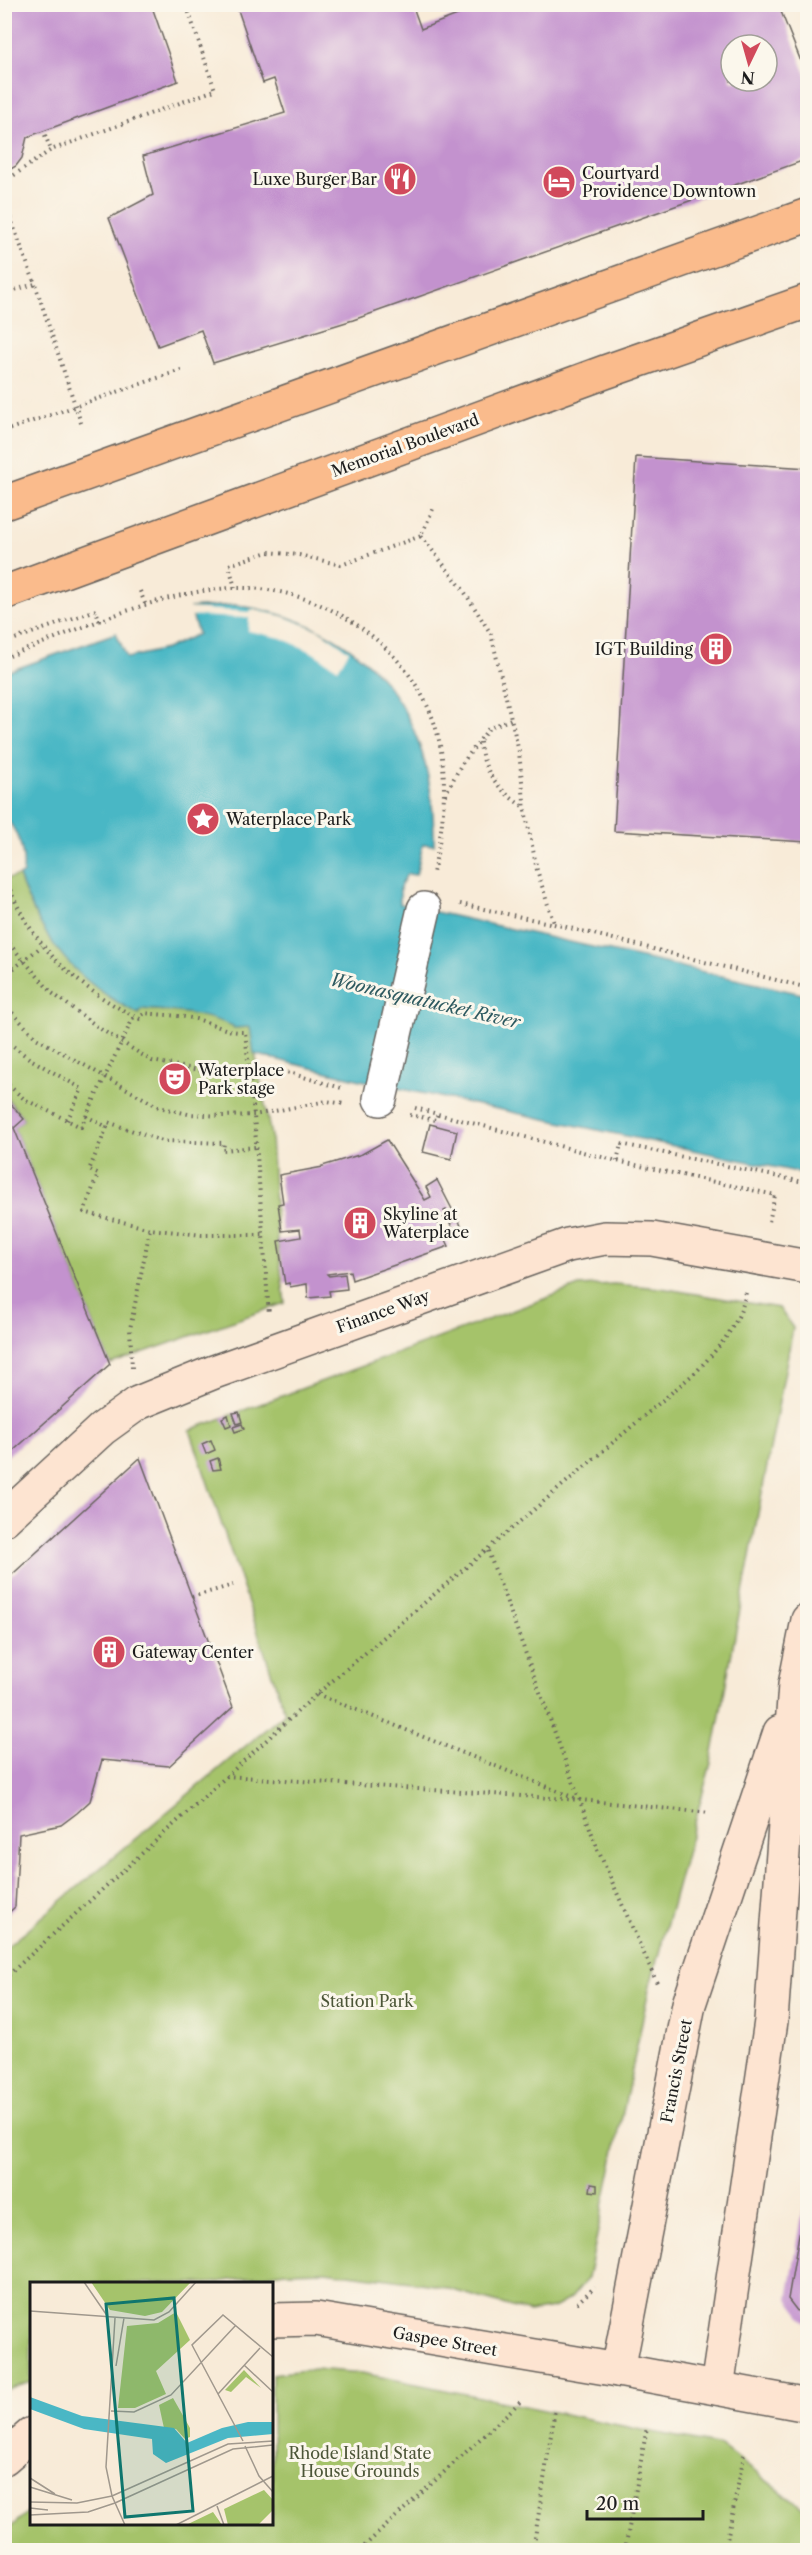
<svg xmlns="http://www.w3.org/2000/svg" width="812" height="2555" font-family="'Libre Caslon Text',serif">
	<rect width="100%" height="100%" fill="#fbf7ec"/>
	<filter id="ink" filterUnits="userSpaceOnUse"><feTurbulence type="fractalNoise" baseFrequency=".0167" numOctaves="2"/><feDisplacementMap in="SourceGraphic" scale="12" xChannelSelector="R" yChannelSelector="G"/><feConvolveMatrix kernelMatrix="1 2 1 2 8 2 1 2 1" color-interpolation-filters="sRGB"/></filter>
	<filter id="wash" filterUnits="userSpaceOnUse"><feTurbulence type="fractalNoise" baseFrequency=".008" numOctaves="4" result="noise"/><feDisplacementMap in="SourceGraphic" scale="24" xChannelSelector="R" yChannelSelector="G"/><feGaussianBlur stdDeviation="1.35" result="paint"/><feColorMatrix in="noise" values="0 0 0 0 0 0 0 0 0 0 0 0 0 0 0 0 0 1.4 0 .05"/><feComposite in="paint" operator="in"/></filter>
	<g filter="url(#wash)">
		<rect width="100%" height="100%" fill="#f8ebd8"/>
		<g fill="#a5c36b" stroke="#607044" stroke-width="1.5">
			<path d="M19 876C41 940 78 983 139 1014L141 1009C173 1011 203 1013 233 1026L234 1028 250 1027 271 1136 277 1240 285 1303 110 1364 14 1128 24 1119 7 1098 8 1095 5 1090V879Z"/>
			<path d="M614 1284 661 1288 779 1308 793 1328 711 1763 649 1989 588 2278 571 2298 553 2308 530 2312 435 2285 325 2271 286 2272 212 2283 32 2284 31 2382 5 2391 4 1949 285 1713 190 1430 579 1286Z"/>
			<path d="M315 2369 362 2373 721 2446 804 2509 807 2515V2550H5V2532L31 2509 32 2524H272V2374Z"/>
		</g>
		<path fill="#4ab7c5" stroke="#336a70" stroke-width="1.5" d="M235 605C369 625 435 711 434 845L423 844 416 875 407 874 400 887V904L807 995V1174L373 1083 254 1054 250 1027 233 1028V1026C203 1013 173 1011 141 1009L139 1014C77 983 42 941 19 876L23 873C25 851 19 833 5 817L4 673 116 633 127 658 166 649 198 634 190 608Z"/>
		<path fill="#f8ebd8" d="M188 608 250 612 251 609 282 616 319 630 349 651 338 669 310 651 281 638 248 631 249 618 190 616Z"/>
		<g id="blocks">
			<g fill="#c392ce" fill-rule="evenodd">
				<path d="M4 4H151L178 81 27 137 22 158 16 166 4 173Z"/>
				<path d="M236 4H412L421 29 486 4H778L808 79V159L353 320 213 363 201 330 158 346 109 218 153 195 143 156 285 113 274 79 263 83ZM731 45H767V81H731Z"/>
				<path d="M636 457 808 468V842L614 831Z"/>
				<path d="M4 1096 24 1119 14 1128 110 1364 4 1459Z"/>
				<path d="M430 1124 457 1131 451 1159 423 1152Z"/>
				<path d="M387 1140 425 1200 431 1197 426 1187 437 1180 453 1211 448 1213 446 1210 444 1211 447 1216 442 1218 440 1214 435 1217 449 1246 352 1280 350 1271 327 1274 329 1276 345 1274 347 1289 329 1291 330 1296 308 1298 307 1284 290 1287 289 1283 285 1284 278 1241 301 1237 300 1229 282 1231 278 1204 283 1203 279 1175 323 1167 322 1166 362 1154Z"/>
				<path d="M458 1218 461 1226 453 1229 450 1223Z"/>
				<path d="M239 1412 242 1422 237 1424 233 1413Z"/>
				<path d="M228 1415 231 1425 226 1427 222 1418Z"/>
				<path d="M242 1424 244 1429 235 1432 233 1427Z"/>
				<path d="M211 1440 215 1450 206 1454 202 1444Z"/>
				<path d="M140 1458 233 1707 169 1766 102 1760 90 1801 77 1813 61 1825 19 1834 15 1907 5 1916V1581Z"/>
				<path d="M218 1458 221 1469 213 1470 210 1461Z"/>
				<path d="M591 2184 597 2185V2192L590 2191Z"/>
				<path d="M806 2193H808V2325L788 2299Z"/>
			</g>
		</g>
	</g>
	<g filter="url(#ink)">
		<use href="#blocks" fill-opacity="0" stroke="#69645e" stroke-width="1.5"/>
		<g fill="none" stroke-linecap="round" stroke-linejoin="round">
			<g stroke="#69645e" stroke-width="36">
				<path id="street" d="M380 1099 424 909"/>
			</g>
			<g stroke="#69645e" stroke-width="36">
				<g id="secondary">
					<path d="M4 1519 102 1429 138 1403 214 1372 568 1245 605 1238 652 1239 808 1267"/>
					<path d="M272 2320 316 2319 618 2370 808 2405"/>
					<path d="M618 2370 689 2004 780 1732"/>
					<path d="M717 2388 771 2021 795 1685 808 1620"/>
					<path d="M4 2458 32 2434"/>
				</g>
			</g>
			<g stroke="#69645e" stroke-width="36">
				<g id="primary">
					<path d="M4 503 808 215"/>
					<path d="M4 593 605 372 808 301"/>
				</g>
			</g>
			<g stroke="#69645e" stroke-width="4" stroke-dasharray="1.5 4.5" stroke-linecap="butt">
				<path d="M45 135 51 150"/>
				<path d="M4 182 51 150 215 90 186 4"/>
				<path d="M4 209H7L35 284 82 426"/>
				<path d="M4 293 35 284"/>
				<path d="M4 431 184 369"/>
				<path d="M421 536 462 588 491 634 519 752 525 810 537 870 554 924"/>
				<path d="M235 588 229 565 268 552 299 555 341 565 421 536 433 509"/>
				<path d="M140 591 146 606"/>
				<path d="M4 643 96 610 100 623"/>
				<path d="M4 658C74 632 161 590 234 588 320 585 408 643 435 725 450 774 444 825 433 873"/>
				<path d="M480 742C482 771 500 792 524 807"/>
				<path d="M445 795 461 765 489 728 511 719"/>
				<path d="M4 873C27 943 76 988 140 1019L144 1013C161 1015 179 1015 196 1019 213 1023 227 1033 245 1032L254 1115 269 1315"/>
				<path d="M460 904 554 924 808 988"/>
				<path d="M4 933 7 941 52 993 102 1030 152 1061 219 1074 272 1068 345 1089"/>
				<path d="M4 976 42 946"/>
				<path d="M4 1004 36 1038 159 1107 188 1114 222 1116 254 1115 327 1101 344 1104"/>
				<path d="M4 1039 30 1059 82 1089 67 1121"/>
				<path d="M4 1081 24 1099 81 1127 134 1016"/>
				<path d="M415 1108 617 1161 775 1195 769 1222"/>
				<path d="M410 1115 436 1120 438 1114"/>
				<path d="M86 1116 107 1127 89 1170 98 1174 84 1212 150 1229 202 1235H263"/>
				<path d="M107 1127 108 1122 162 1141 224 1143 223 1150 256 1147"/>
				<path d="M617 1161 621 1144 808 1183"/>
				<path d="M132 1368 130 1329 150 1229"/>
				<path d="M488 1551 598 1850 657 1983"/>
				<path d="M192 1597 233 1585"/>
				<path d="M317 1694 577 1799"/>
				<path d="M226 1776 581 1800 710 1813"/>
				<path d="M4 1979 317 1694 697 1371C719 1347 740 1325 746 1292"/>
				<path d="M577 2303 595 2287"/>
				<path d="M360 2550 521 2401"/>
				<path d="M533 2550 555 2409"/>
				<path d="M625 2550 647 2427"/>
				<path d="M725 2550 744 2455"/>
			</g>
			<use href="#street" stroke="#fff" stroke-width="33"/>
			<use href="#secondary" stroke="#fde4d1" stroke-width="33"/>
			<use href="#primary" stroke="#fabb8c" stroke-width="33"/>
		</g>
	</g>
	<defs>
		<g id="restaurant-disc" transform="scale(1.725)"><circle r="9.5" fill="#d1495b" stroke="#fbf7ec"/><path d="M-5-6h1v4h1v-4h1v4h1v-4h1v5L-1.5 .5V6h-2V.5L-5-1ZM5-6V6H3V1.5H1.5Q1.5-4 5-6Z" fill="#fff"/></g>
		<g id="hotel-disc" transform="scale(1.725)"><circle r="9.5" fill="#d1495b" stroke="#fbf7ec"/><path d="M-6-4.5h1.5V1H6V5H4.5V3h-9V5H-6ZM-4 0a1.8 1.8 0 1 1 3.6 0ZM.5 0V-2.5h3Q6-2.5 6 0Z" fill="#fff"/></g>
		<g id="building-disc" transform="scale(1.725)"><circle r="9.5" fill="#d1495b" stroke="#fbf7ec"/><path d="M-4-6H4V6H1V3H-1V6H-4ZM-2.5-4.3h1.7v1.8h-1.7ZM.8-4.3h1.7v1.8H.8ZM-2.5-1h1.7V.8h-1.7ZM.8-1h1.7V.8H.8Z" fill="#fff"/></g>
		<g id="sight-disc" transform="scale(1.725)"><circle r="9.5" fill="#d1495b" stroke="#fbf7ec"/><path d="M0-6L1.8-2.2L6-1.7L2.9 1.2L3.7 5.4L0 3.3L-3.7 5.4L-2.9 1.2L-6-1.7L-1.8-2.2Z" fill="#fff"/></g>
		<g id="theatre-disc" transform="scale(1.725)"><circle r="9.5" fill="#d1495b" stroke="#fbf7ec"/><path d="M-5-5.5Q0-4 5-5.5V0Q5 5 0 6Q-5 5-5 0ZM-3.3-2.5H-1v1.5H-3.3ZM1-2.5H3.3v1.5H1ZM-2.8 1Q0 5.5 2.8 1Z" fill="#fff"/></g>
	</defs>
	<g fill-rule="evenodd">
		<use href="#restaurant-disc" x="400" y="179"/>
		<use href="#hotel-disc" x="559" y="182"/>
		<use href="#building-disc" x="716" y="649"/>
		<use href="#sight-disc" x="203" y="819"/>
		<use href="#theatre-disc" x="175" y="1079"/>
		<use href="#building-disc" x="360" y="1223"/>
		<use href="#building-disc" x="109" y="1652"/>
	</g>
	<g text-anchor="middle" stroke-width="6" stroke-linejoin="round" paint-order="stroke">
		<g font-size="16" fill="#1c1c1c" stroke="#fbf7ec" text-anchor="start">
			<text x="582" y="179">Courtyard<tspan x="582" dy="18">Providence Downtown</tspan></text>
			<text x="377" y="185" text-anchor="end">Luxe Burger Bar</text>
			<text x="693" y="655" text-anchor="end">IGT Building</text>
			<text x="226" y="825">Waterplace Park</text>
			<text x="198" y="1076">Waterplace<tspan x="198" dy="18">Park stage</tspan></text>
			<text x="383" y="1220">Skyline at<tspan x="383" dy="18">Waterplace</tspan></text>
			<text x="132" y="1658">Gateway Center</text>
		</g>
		<g font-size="16" fill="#1c1c1c" stroke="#fbf7ec">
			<text transform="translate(405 445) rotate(-20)" y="6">Memorial Boulevard</text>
			<text transform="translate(383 1311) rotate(-20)" y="6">Finance Way</text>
			<text transform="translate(676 2071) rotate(-79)" y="6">Francis Street</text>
			<text transform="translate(445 2341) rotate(10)" y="6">Gaspee Street</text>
		</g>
		<g font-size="16" fill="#4c5638" stroke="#fbf7ec">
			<text x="367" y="2007">Station Park</text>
			<text x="360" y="2459">Rhode Island State<tspan x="360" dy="18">House Grounds</tspan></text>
		</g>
		<g font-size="18" font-style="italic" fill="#2e5a60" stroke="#fbf7ec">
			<text transform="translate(425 1001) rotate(13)" y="6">Woonasquatucket River</text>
		</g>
	</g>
	<g transform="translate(30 2282)">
		<rect width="243" height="243" fill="#f8ebd8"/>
		<path d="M61 0H161L132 30 115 34 80 28ZM146 30 160 58 126 89 136 112 105 126H88L97 44 128 41ZM214 88 231 106 216 95 201 110 195 108ZM143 116 160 146V155L155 157 146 147 134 146 132 137 129 123ZM234 208 243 218V228L228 243H198L194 227ZM183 230 192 243H156L181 231Z" fill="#a5c36b"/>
		<path d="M0 115 52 134 144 146 157 161 192 146 218 140H243V152L198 156 136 181 123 172 122 157 54 147 0 127Z" fill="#4ab7c5"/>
		<path fill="none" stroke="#a0988d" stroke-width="1.5" d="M54 0 78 35M0 29 124 38 139 30 166 0M85 36 76 185 82 214 95 243M214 83 243 110M86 84 94 36M188 112 230 66M81 129 104 130 141 113 206 43M213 159 162 63 193 33 243 75M215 164 229 194 243 210M0 196 25 212M0 205 42 218M82 214 198 162 243 159M0 220 47 221 82 214M85 221 203 167 243 163M187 224 194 243M0 226 18 228M0 233 58 230 85 221M146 243 243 194"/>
		<path fill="#0f766e" fill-opacity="0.15" stroke="#0f766e" stroke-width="3" d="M144 16 163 229 95 235 76 22Z"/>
		<rect width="243" height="243" fill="none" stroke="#1c1c1c" stroke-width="3"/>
	</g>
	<rect width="812" height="2555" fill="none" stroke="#fbf7ec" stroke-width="24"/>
	<g transform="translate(749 63) rotate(185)"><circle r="28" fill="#fbf7ec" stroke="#a29f99" stroke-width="1.5"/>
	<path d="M0-4.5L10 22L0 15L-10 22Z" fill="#d1495b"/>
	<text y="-9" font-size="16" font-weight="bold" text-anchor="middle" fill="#1c1c1c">N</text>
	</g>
	<path d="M587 2510v9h116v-9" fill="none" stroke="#1c1c1c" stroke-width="3"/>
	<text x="596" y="2510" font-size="18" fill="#1c1c1c" stroke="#fbf7ec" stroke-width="4.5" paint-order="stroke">20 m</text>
</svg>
